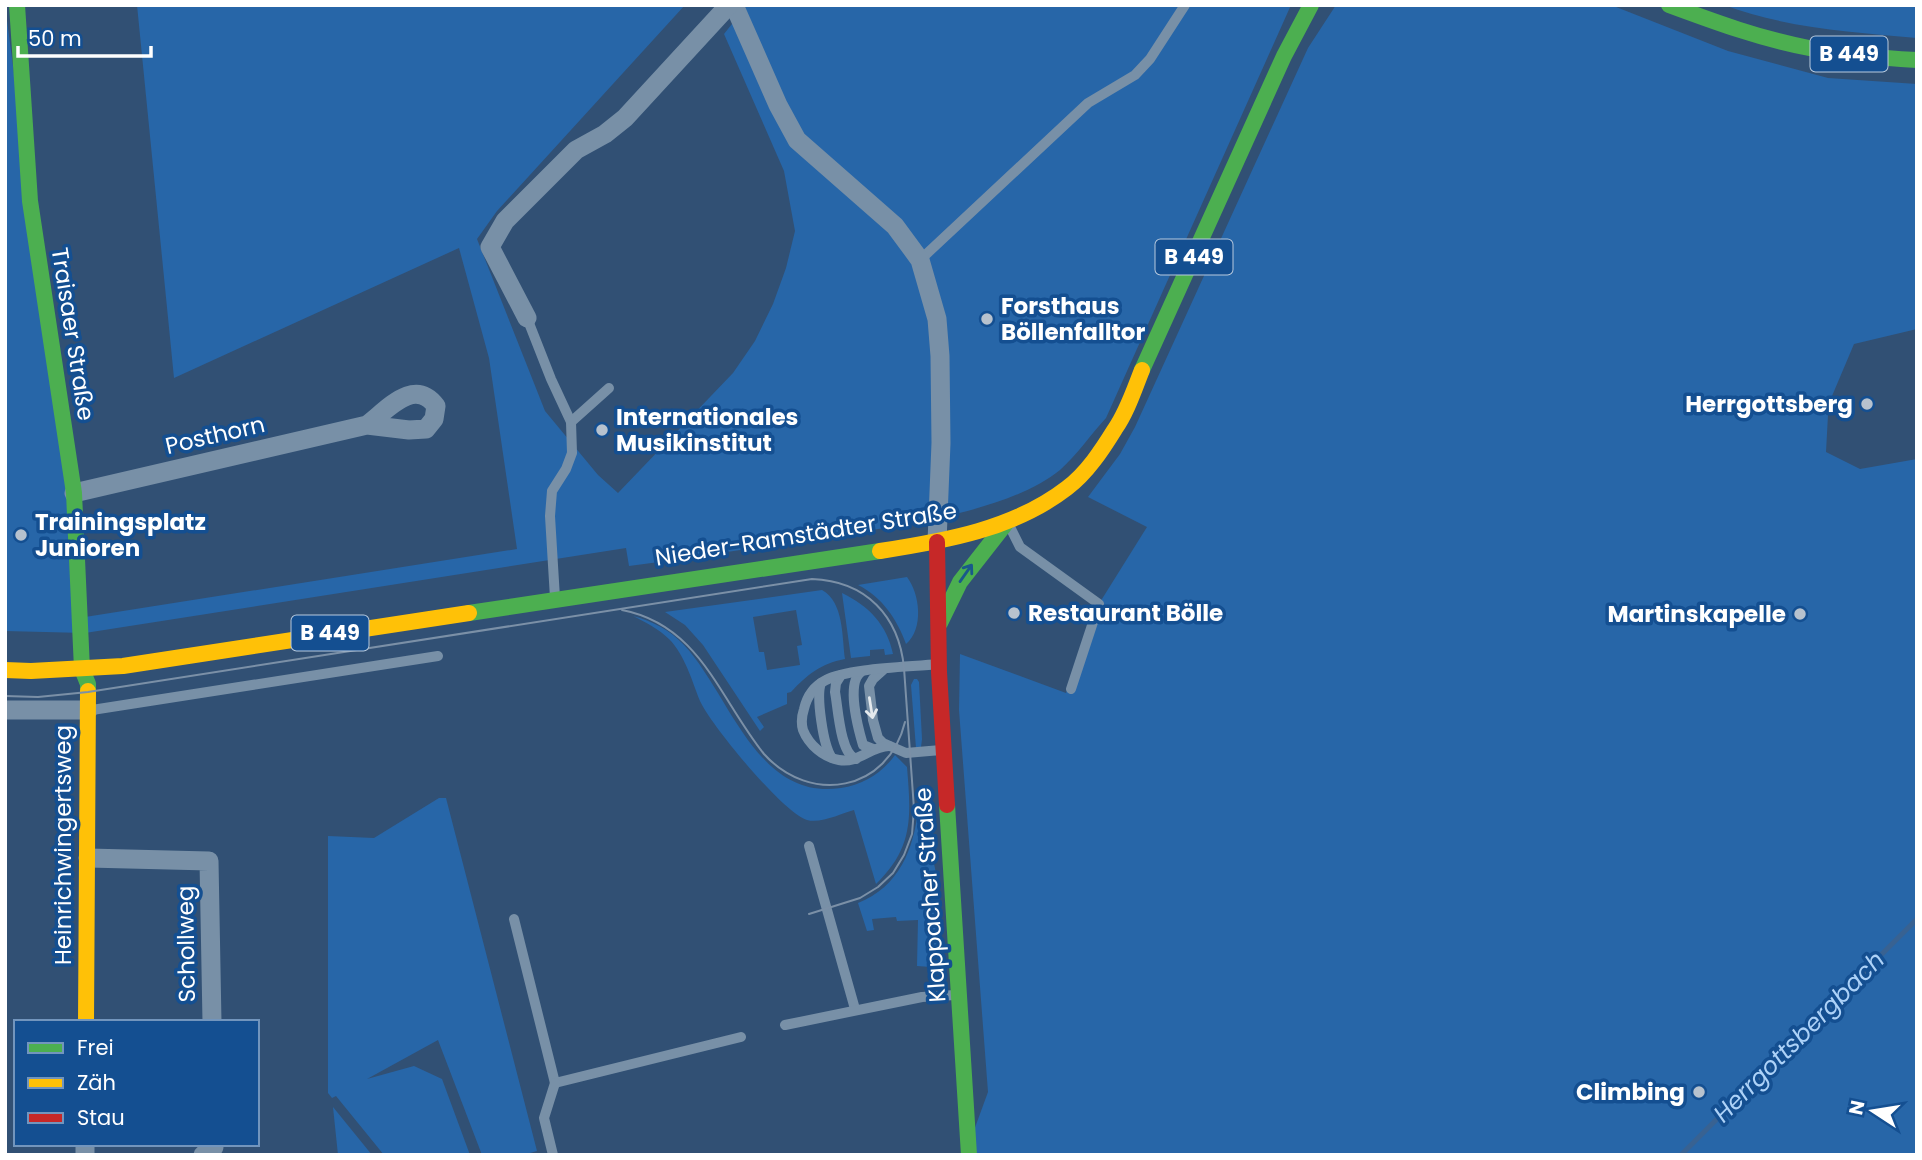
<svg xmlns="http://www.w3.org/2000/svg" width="1922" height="1160" font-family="Poppins,sans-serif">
	<rect width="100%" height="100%" fill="#315074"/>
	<g fill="#2766a8" fill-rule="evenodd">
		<path d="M5 5 85 617 517 549 489 358 459 248 174 378 137 5H685L497 211 477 239 545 411 598 475 618 493 733 373 755 341 773 304 786 268 795 231 784 171 724 34 747 5H1291L1106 418C1091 434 1077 455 1060 470 1007 513 892 527 826 537 760 547 695 557 629 566L626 548 85 633 5 631Z"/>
		<path d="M1336 5H1611L1728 51 1828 78 1917 84V329L1854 344 1832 396 1828 415 1826 452 1860 469 1917 459V1155H965L988 1092 959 710 960 654 1066 693 1097 607 1147 527 1088 497 1120 454 1135 427 1308 48Z"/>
		<path d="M1724 5H1917V38C1852 32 1785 28 1724 5Z"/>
		<path d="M907 577C920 594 924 629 906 644 897 619 882 597 858 585Z"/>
		<path d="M822 590C844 602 842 637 845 659 820 664 808 674 791 692L787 693V704L757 717 764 727 760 731 703 645 685 625 665 612ZM796 610 802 645 797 646 800 665 767 670 764 652H759L753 617Z"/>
		<path d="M842 593C869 606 887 625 893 654L885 655 884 649 870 650V656L851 658Z"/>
		<path d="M633 616C652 621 670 630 684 645 730 694 756 801 841 788 863 785 882 773 895 755L907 767C911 816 914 847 876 884L854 810C842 813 821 824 807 820 783 813 711 725 700 701 692 681 685 655 669 639 659 629 645 622 633 616Z"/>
		<path d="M914 679H917L919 682 922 739 921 747 916 748 911 685Z"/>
		<path d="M439 798H446L537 1151 523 1155H482L438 1040 367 1079 414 1066 442 1079 470 1155H384L336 1096 332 1098 328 1093V836L374 838Z"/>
		<path d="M918 809C934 853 952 922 931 967L917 966 918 920 897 921 896 917 872 919 874 930 867 931 858 903C899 887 914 849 918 809Z"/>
		<path d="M333 1107 372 1155H338Z"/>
	</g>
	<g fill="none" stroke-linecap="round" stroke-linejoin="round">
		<path stroke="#386292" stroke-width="5" d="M1681 1155 1917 919"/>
		<g stroke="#7890a7" stroke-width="10">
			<path d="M920 260 1088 103 1135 75 1150 59 1185 5"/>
			<path d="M527 318 551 379 571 422 572 453 566 469 552 491 550 516 555 598"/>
			<path d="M571 422 609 388"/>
			<path d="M1009 525 1020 547 1099 604 1071 689"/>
			<path d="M883 670 873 679 869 686 873 720 878 738 883 743 906 753 941 750"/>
			<path d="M861 672C846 683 858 728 863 745L873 749"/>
			<path d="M841 675 836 683 835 692C838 707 840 754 856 759"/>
			<path d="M821 683C816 696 823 746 832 758"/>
			<path d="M92 710 438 656"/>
			<path d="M889 746C871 746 858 764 839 760 823 757 809 745 803 730 801 723 802 715 804 709 807 696 814 686 826 680 848 668 911 667 938 664"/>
			<path d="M809 846 855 1009"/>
			<path d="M514 919 555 1083 741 1037"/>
			<path d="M785 1025 922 997 955 995"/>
			<path d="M553 1155 544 1118 555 1083"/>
		</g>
		<g stroke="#7890a7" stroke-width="19">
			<path d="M734 5 778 105 797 140 895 226 920 260 937 319 940 356 941 443 937 542"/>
			<path d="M527 318 490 247 505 221 576 150 605 134 625 118 729 5"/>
			<path d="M74 493 367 425 409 430 426 429 434 419 436 406C414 377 388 409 367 425"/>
			<path d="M5 710H88"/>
			<path d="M88 858 209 861 212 1022"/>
			<path d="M85 1155V1144"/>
			<path d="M203 1155 214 1147V1144"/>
		</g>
		<g stroke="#4caf50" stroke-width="16">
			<path d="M17 5 30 201 74 493 82 669 88 684V691"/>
			<path d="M1669 5C1715 22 1761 39 1809 48 1845 55 1881 58 1917 60"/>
			<path d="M1142 370 1284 56 1311 5"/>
			<path d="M469 613 880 551"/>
			<path d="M940 623 960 582 1007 522"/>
			<path d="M947 805 969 1155"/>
		</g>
		<g stroke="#ffc107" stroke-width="16">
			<path d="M880 551C945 541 1014 529 1067 488 1087 473 1102 450 1115 429 1127 412 1134 390 1142 370"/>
			<path d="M5 670 31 671 123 666 469 613"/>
			<path d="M86 1022 88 691"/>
		</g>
		<path stroke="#c62828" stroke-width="16" d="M937 542 939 672 947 805"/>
		<g stroke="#7b90a7" stroke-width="2">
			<path d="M622 610C700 625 719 698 764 754 810 805 888 792 905 722"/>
			<path d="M5 696 38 697 88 692 812 579C866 581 899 616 904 668L914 809 912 834 904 855 893 873 878 887 860 898 809 914"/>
		</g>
	</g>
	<defs><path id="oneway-shaft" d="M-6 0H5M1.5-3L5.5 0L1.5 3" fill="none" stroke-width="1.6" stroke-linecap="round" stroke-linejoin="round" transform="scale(1.75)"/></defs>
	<use stroke="#1a598a" href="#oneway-shaft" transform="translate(966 573) rotate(-55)"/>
	<use stroke="#e4e9ed" href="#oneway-shaft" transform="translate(871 708) rotate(81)"/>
	<g fill="#b7c2ce" stroke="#144f91" stroke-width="2.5">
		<circle cx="987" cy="319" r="7"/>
		<circle cx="1867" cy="404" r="7"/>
		<circle cx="602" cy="430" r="7"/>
		<circle cx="21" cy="535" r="7"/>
		<circle cx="1014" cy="613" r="7"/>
		<circle cx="1800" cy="614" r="7"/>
		<circle cx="1699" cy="1092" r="7"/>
	</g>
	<g text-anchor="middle" stroke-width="7" stroke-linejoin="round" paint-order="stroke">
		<g fill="#144f91" stroke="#b8cade" stroke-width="2">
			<rect x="1810.5" y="36.5" width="77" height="35" rx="5"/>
			<rect x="1155.5" y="239.5" width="77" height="35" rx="5"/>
			<rect x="291.5" y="615.5" width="77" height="35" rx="5"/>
		</g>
		<g font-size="21" font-weight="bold" fill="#fff">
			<text x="1849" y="61">B 449</text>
			<text x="1194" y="264">B 449</text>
			<text x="330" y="640">B 449</text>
		</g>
		<g font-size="23" font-weight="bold" fill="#fff" stroke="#144f91" text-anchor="start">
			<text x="1001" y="314">Forsthaus<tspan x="1001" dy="26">Böllenfalltor</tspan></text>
			<text x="1853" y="412" text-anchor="end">Herrgottsberg</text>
			<text x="616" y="425">Internationales<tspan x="616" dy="26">Musikinstitut</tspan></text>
			<text x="35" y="530">Trainingsplatz<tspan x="35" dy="26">Junioren</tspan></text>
			<text x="1028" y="621">Restaurant Bölle</text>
			<text x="1786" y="622" text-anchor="end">Martinskapelle</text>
			<text x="1685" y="1100" text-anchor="end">Climbing</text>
		</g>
		<g font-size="23" fill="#fff" stroke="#144f91">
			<text transform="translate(73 334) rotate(81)" y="8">Traisaer Straße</text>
			<text transform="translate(215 435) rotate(-13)" y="8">Posthorn</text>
			<text transform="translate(806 534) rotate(-9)" y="8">Nieder-Ramstädter Straße</text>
			<text transform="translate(63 845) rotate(-90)" y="8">Heinrichwingertsweg</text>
			<text transform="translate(930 895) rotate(-94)" y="8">Klappacher Straße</text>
			<text transform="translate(186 944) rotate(-91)" y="8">Schollweg</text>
		</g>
		<g font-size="24" font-style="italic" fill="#add2f8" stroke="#144f91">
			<text transform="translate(1799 1037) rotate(-45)" y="8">Herrgottsbergbach</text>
		</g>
	</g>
	<rect width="1922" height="1160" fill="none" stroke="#ffffff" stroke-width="14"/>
	<rect x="14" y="1020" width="245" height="126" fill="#144f91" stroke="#7295bd" stroke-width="2"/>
	<rect x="28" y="1043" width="35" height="10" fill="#4caf50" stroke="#7295bd" stroke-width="2"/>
	<text x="77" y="1055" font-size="21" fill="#ffffff">Frei</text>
	<rect x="28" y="1078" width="35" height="10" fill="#ffc107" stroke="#7295bd" stroke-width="2"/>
	<text x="77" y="1090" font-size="21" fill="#ffffff">Zäh</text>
	<rect x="28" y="1113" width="35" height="10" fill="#c62828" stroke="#7295bd" stroke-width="2"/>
	<text x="77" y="1125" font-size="21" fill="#ffffff">Stau</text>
	<g transform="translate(1873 1111) rotate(282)" stroke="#144f91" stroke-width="5" paint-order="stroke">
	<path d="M0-5L12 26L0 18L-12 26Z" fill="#ffffff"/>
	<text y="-10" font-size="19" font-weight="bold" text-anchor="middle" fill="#ffffff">N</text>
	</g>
	<path d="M18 46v10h133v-10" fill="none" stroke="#ffffff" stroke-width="3.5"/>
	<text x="28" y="46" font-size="21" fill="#ffffff" stroke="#144f91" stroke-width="5" paint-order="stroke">50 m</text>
</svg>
